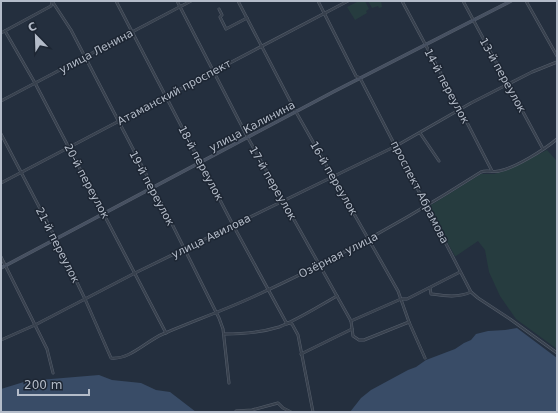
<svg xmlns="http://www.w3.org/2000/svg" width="558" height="413" font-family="'DejaVu Sans',sans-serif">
	<rect width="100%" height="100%" fill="#242f3e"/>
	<g fill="#263c3f">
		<path d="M359 1H365L369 9 366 11 367 13 355 20 347 7Z"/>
		<path d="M368 1H381L382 7 379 8 378 6 372 8Z"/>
		<path d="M547 150 556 160 557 159V349L516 319 500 296 489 272 485 250 478 241 456 256H455L428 207 481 174H494L510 169Z"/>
	</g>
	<g fill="#394c67">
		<path d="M517 328 557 358V412H350L361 398 371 390 408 370 416 367 426 360 455 349 464 343 471 340 476 334 488 331 505 330Z"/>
		<path d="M99 375 112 380 141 383 156 390 170 392 196 412H1V389L27 381Z"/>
	</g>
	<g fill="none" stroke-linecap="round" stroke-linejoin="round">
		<g stroke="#565f6c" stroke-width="3">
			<g id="minor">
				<path d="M52 1 71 30 169 218 219 318 223 329 229 383"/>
				<path d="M116 1 233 225 287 324"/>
				<path d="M177 1 248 138 351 321 353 336 359 340H364L409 322"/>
				<path d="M238 1 296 112 398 291 409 322 425 358"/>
				<path d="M318 1 356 76 360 78 471 292 478 298 510 319 557 353"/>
				<path d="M402 1 460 109 492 171"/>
				<path d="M463 1 543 149"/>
				<path d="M526 1 557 56"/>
				<path d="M219 9 222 15 220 17 226 29 247 18"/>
				<path d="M5 31 35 83 166 333"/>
				<path d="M1 33 51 6 52 2"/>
				<path d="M1 101 191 1"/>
				<path d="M420 133 439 161"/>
				<path d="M1 134 56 239 85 299 111 358C130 360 146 341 163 334 193 321 225 310 255 296 334 260 409 218 481 172 488 169 493 173 499 171 515 168 544 150 557 139"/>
				<path d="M1 183 348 1"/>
				<path d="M1 257 47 349 53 373"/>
				<path d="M430 288 431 294C445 296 458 298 471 292"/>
				<path d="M351 321 401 299H407L460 272"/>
				<path d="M288 323 292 324 298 335 313 412"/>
				<path d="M224 334C241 334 263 332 279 327 299 319 319 306 337 296"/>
				<path d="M1 340 35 325 135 273 396 146 471 103 532 72 557 62"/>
				<path d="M301 354 352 329"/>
				<path d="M236 411 252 410 278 403 283 408 291 412"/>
			</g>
		</g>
		<g stroke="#565f6c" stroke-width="3.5">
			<path id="secondary" d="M1 268 333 92 511 1"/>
		</g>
		<use href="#minor" stroke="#38414e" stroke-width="2"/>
		<use href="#secondary" stroke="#465061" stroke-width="2.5"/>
	</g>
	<g text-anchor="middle" stroke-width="3" stroke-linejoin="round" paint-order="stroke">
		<g font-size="11" fill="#b4bcc9" stroke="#1d2633">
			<text transform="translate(96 51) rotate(-28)" y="4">улица Ленина</text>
			<text transform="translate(503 75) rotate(61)" y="4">13-й переулок</text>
			<text transform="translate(447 86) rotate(62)" y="4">14-й переулок</text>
			<text transform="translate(174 92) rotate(-28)" y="4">Атаманский проспект</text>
			<text transform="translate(252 126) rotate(-28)" y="4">улица Калинина</text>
			<text transform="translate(201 163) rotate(62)" y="4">18-й переулок</text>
			<text transform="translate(334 178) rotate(60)" y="4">16-й переулок</text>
			<text transform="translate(87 181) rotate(62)" y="4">20-й переулок</text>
			<text transform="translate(273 183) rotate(60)" y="4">17-й переулок</text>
			<text transform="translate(152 188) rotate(62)" y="4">19-й переулок</text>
			<text transform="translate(420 192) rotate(63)" y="4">проспект Абрамова</text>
			<text transform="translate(211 236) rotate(-26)" y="4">улица Авилова</text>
			<text transform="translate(58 245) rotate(63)" y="4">21-й переулок</text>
			<text transform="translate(338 255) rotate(-27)" y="4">Озёрная улица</text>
		</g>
	</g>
	<rect width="558" height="413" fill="none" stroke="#b4bcc9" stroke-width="4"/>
	<g transform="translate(36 36) rotate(337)" stroke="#1d2633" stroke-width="3" paint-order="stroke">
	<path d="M0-3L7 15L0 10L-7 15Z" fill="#b4bcc9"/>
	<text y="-6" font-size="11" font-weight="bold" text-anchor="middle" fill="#b4bcc9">С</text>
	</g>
	<path d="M18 389v6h71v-6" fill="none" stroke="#b4bcc9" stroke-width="2"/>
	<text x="24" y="389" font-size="12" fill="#b4bcc9" stroke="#1d2633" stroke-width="3" paint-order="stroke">200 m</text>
</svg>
